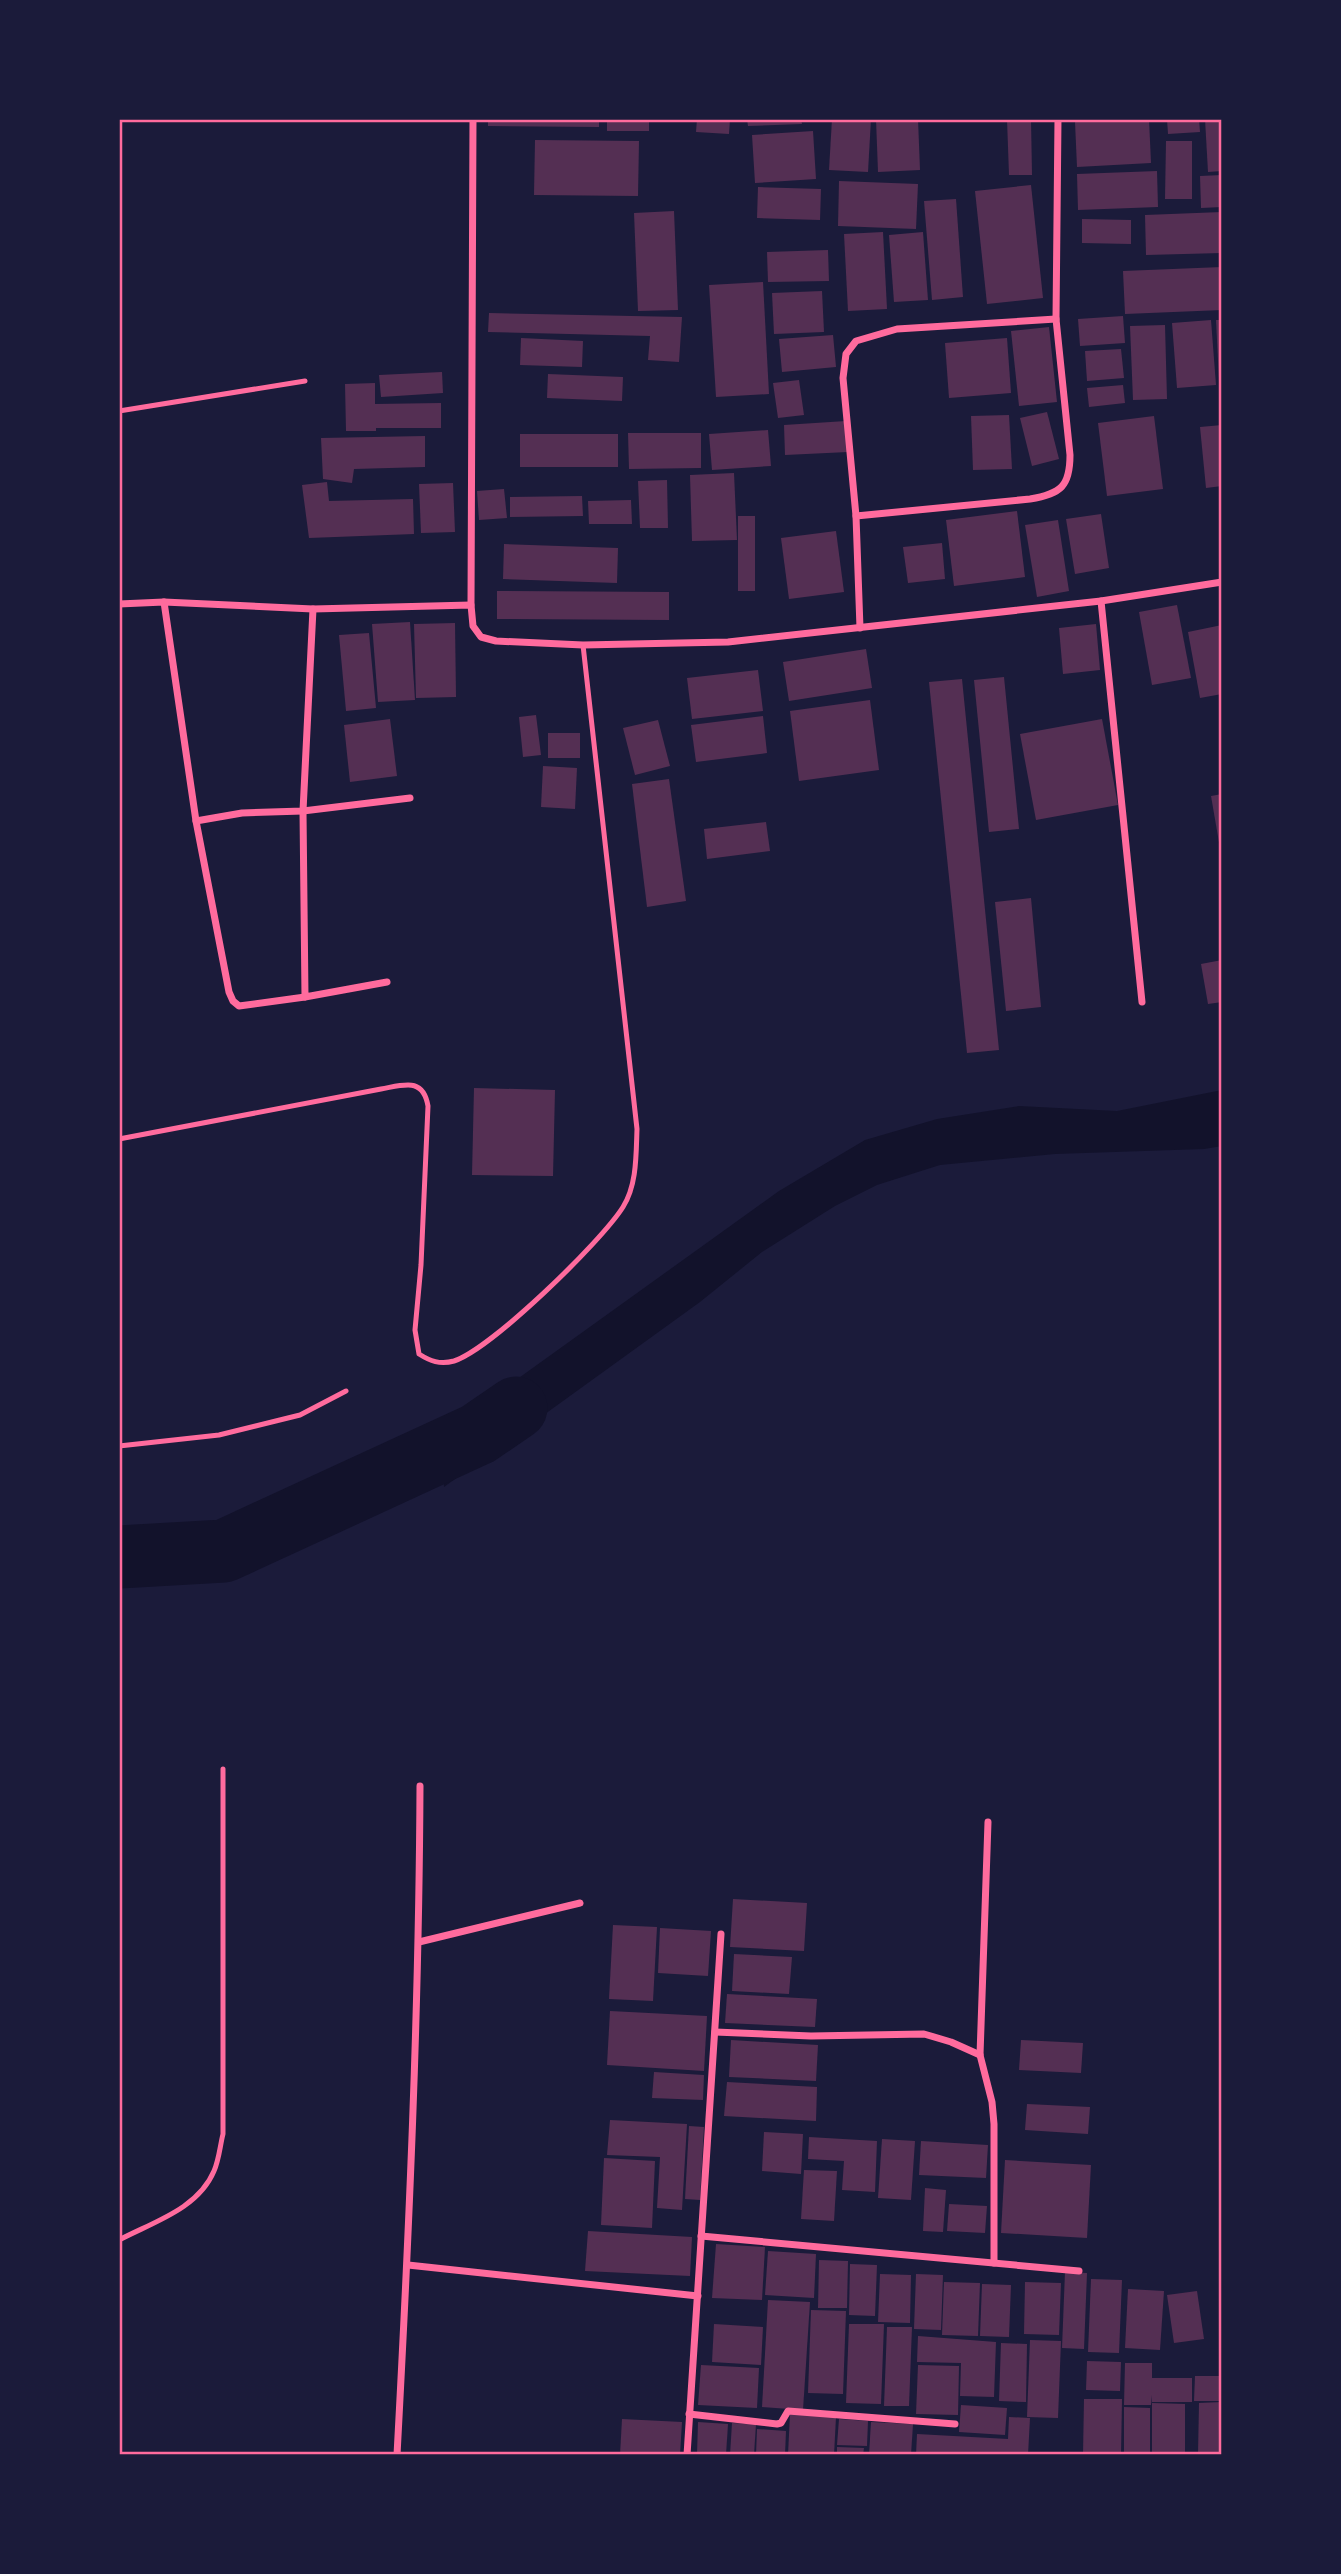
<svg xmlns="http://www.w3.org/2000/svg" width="1341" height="2574" font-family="Spectral,serif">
	<rect width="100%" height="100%" fill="#1b1b3a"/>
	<path fill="#12122b" d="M1222 1090V1146L1204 1149 1055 1154 940 1165 877 1185 835 1206 762 1252 700 1302 444 1487 441 1442 491 1398 779 1191 865 1140 937 1119 1019 1106 1117 1111Z"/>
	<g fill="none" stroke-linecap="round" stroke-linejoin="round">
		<path stroke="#12122b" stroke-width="63" d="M119 1557 224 1551 478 1434 516 1408"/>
	</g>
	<g fill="#542f53">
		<path d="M488 119H599V127L488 126Z"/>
		<rect x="607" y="119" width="42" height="12"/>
		<path d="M697 119H730L729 134 696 132Z"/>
		<path d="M747 119H801L802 124 748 126Z"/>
		<path d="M832 119H871L868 172 829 170Z"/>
		<path d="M876 119H918L920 170 878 172Z"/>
		<path d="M1007 119H1031L1032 175H1009Z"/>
		<path d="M1149 119 1151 163 1077 167 1075 122Z"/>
		<path d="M1167 119H1199L1200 132 1168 134Z"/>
		<path d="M1205 119H1222V171L1208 172Z"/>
		<path d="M813 131 816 179 755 183 752 135Z"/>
		<path d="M535 140 639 141 638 196 534 195Z"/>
		<path d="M1166 141H1192V199H1165Z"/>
		<path d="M1157 171 1158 207 1078 210 1077 174Z"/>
		<path d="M1222 175V207L1201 208 1200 176Z"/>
		<path d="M839 181 918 184 916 229 838 226Z"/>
		<path d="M1031 185 1043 298 987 304 975 191Z"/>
		<path d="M758 187 821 189 820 220 757 218Z"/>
		<path d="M956 199 963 297 932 300 924 201Z"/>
		<path d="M674 211 678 310 638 311 634 213Z"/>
		<path d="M1222 212V253L1146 255 1145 215Z"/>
		<path d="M1082 219 1131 220V244L1082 243Z"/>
		<path d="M883 232 887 309 848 311 844 234Z"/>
		<path d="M923 232 928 300 894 302 889 235Z"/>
		<path d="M828 250 829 281 768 282 767 252Z"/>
		<path d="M1222 267V310L1125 314 1123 271Z"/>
		<path d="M763 282 769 394 716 397 709 285Z"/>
		<path d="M822 291 824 332 774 334 772 293Z"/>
		<path d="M489 313 682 317 679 362 648 360 650 336 488 332Z"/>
		<path d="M1123 316 1125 343 1080 346 1078 319Z"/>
		<path d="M1211 320 1216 385 1177 388 1172 323Z"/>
		<path d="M1216 320H1222V381H1219Z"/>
		<path d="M1165 325 1167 399 1133 400 1130 326Z"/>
		<path d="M1049 327 1057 402 1019 406 1011 331Z"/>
		<path d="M833 335 836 367 782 372 779 339Z"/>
		<path d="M521 338 583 341 582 367 520 365Z"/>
		<path d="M1007 338 1011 393 949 398 945 343Z"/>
		<path d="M1121 349 1124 378 1087 381 1085 351Z"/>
		<path d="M442 372 443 393 381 397 379 375Z"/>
		<path d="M548 374 623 377 622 401 547 398Z"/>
		<path d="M799 380 804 415 778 418 773 383Z"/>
		<path d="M375 383V404L441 403V428H376V431H346L345 384Z"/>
		<path d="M1123 385 1125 403 1089 407 1087 388Z"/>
		<path d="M1047 412 1059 459 1032 466 1020 418Z"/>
		<path d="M1009 415 1012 469 973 470 971 416Z"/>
		<path d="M1154 416 1163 489 1107 496 1098 423Z"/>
		<path d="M846 421 848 452 785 455 784 425Z"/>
		<path d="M1222 425V486L1206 488 1200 427Z"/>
		<path d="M768 430 771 466 712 470 709 434Z"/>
		<path d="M628 433H701V468L629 469Z"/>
		<rect x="520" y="434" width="98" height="33"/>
		<path d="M425 436V467L354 469 352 483 323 479 321 438Z"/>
		<path d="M734 473 737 540 692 541 690 475Z"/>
		<path d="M667 480 668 528H640L638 481Z"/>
		<path d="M327 482 329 501 413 499 414 534 309 538 302 485Z"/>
		<path d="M453 483 455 532 421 533 419 484Z"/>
		<path d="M504 489 507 518 479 520 477 491Z"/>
		<path d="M582 496 583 516 510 517V497Z"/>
		<path d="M631 500 632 524H589L588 501Z"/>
		<path d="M1017 511 1025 577 954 586 946 520Z"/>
		<path d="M1101 514 1109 568 1075 574 1066 519Z"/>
		<rect x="738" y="516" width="17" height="75"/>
		<path d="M1058 520 1069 591 1037 597 1025 525Z"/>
		<path d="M836 531 844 592 789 599 781 538Z"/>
		<path d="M942 543 945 579 908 583 903 547Z"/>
		<path d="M504 544 618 548 617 583 503 579Z"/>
		<path d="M497 591 669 592V620L497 619Z"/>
		<path d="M1177 605 1191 678 1152 685 1139 612Z"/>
		<path d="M410 622 415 700 378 702 372 624Z"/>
		<path d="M455 623 456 697 416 698 414 624Z"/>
		<path d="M1096 624 1100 670 1063 674 1059 628Z"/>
		<path d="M1222 625V694L1200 698 1188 632Z"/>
		<path d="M369 633 376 708 346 711 339 635Z"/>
		<path d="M866 649 872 688 789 701 783 662Z"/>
		<path d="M758 670 763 711 692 719 687 678Z"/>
		<path d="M1004 677 1019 829 989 832 974 680Z"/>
		<path d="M962 679 999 1050 967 1053 929 682Z"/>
		<path d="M870 700 879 770 799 781 790 711Z"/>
		<path d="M536 715 541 755 523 757 519 717Z"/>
		<path d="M763 716 767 753 696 762 691 725Z"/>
		<path d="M390 719 397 776 350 782 344 725Z"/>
		<path d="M1102 719 1118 805 1036 820 1020 734Z"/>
		<path d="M658 720 670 766 635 775 623 728Z"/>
		<rect x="548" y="733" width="32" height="25"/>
		<path d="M543 766 577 768 575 809 541 807Z"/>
		<path d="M669 779 686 901 647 907 632 784Z"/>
		<path d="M1222 794V854H1221L1211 796Z"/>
		<path d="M766 822 770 851 707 859 704 829Z"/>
		<path d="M1031 898 1041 1007 1006 1011 995 902Z"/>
		<path d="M1222 960V1002L1208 1004 1201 964Z"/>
		<path d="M474 1088 555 1090 553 1176 472 1175Z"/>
		<path d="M733 1899 807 1903 804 1951 730 1947Z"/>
		<path d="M613 1925 657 1927 653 2001 609 1999Z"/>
		<path d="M660 1928 711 1931 708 1976 658 1973Z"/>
		<path d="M734 1954 792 1957 789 1994 732 1991Z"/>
		<path d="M727 1994 817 1999 815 2027 725 2023Z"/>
		<path d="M610 2011 707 2016 704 2071 607 2065Z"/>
		<path d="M731 2040 818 2045 816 2081 729 2077Z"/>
		<path d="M1021 2040 1083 2043 1081 2073 1019 2070Z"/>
		<path d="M654 2072 704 2075 703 2100 652 2098Z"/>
		<path d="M727 2082 817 2087 816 2121 724 2116Z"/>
		<path d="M1027 2104 1090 2107 1088 2134 1025 2130Z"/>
		<path d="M610 2120 687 2124 682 2210 657 2208 660 2157 607 2155Z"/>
		<path d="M689 2126 704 2127 700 2200 685 2199Z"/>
		<path d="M764 2132 803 2134 801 2174 762 2171Z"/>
		<path d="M809 2137 877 2141 875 2192 842 2190 844 2161 808 2159Z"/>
		<path d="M882 2139 915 2141 911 2200 878 2198Z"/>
		<path d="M921 2141 988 2145 986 2178 919 2175Z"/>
		<path d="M604 2158 655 2161 652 2228 601 2225Z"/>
		<path d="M1005 2160 1091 2165 1087 2238 1001 2233Z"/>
		<path d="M804 2170 837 2171 834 2221 801 2219Z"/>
		<path d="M925 2188 946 2190 943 2232 923 2231Z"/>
		<path d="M949 2204 987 2206 985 2233 947 2231Z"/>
		<path d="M588 2231 692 2237 690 2276 585 2271Z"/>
		<path d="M716 2244 765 2247 762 2300 712 2298Z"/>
		<path d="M768 2251 816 2254 814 2298 765 2295Z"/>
		<path d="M819 2260 848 2261 847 2308H818Z"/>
		<path d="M850 2264 877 2265 875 2316 849 2315Z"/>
		<path d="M1065 2272 1087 2273 1084 2349 1062 2348Z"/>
		<path d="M880 2274 911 2275 910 2323 878 2322Z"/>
		<path d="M916 2274 943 2275 941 2330 914 2329Z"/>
		<path d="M1091 2279 1122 2280 1119 2353 1088 2352Z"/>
		<path d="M944 2282 980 2283 978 2336 942 2335Z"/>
		<path d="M1025 2282 1061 2283 1059 2335 1024 2334Z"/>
		<path d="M982 2284 1011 2285 1009 2337 980 2336Z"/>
		<path d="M1128 2289 1164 2291 1160 2350 1125 2348Z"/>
		<path d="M1197 2291 1204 2339 1174 2343 1167 2295Z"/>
		<path d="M768 2300 810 2302 803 2410 762 2407Z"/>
		<path d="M811 2310 846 2311 843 2394 808 2393Z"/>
		<path d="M714 2324 763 2327 761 2365 712 2362Z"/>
		<path d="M849 2324H884L881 2404 846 2403Z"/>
		<path d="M887 2327H912L909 2406H884Z"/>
		<path d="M918 2336 996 2342 994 2397 960 2396 961 2363 917 2362Z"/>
		<path d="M1030 2340 1061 2341 1058 2418 1027 2417Z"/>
		<path d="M1001 2343 1027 2344 1026 2402 999 2401Z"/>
		<path d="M1087 2361 1121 2362 1120 2391 1086 2390Z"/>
		<path d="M1125 2363H1152V2378H1192V2402H1152V2395L1151 2405H1124Z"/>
		<path d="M701 2365 759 2368 757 2408 698 2405Z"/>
		<path d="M918 2365 959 2366 958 2415 916 2414Z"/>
		<path d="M1195 2376H1222V2401H1194Z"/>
		<path d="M1084 2399H1122L1121 2455H1083Z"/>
		<path d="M1222 2402V2455H1198L1199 2403Z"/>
		<path d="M1152 2403 1185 2404V2455H1152Z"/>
		<path d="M961 2405 1007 2408 1005 2435 959 2432Z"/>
		<path d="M1124 2407 1150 2408V2455H1124Z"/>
		<path d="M790 2414 836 2417 834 2455H788Z"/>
		<path d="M1009 2417 1030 2418 1028 2455H916L917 2434 1008 2439Z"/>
		<path d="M622 2419 682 2422 680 2455H620Z"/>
		<path d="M839 2419 868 2421 867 2446 837 2445Z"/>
		<path d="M698 2422 728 2424 726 2455 697 2454Z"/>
		<path d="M871 2422 913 2424 911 2455H869Z"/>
		<path d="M732 2423 756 2424 754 2455H730Z"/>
		<path d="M757 2429 786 2431 785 2455H756Z"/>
		<path d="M837 2447 864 2448 863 2455H837Z"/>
	</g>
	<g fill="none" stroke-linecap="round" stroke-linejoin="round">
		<g stroke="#ff6b9d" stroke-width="5">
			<path d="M119 411 305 381"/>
			<path d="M119 1139 381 1089C404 1085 423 1077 428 1106L421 1265 415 1330 419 1354C430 1361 440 1365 454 1361 491 1349 601 1242 623 1207 637 1185 636 1155 637 1129L583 645"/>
			<path d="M119 1446 219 1435 300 1415 346 1391"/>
			<path d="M119 2240C153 2222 198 2209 214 2171 219 2160 220 2146 223 2134V1769"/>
		</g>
		<g stroke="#ff6b9d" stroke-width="7">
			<path d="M856 516 1030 499C1061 494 1070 486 1070 455L1056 319 1058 119"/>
			<path d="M1101 601 1142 1002"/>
			<path d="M164 602 196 821"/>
			<path d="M119 604 164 602 313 609 471 605 473 626 481 637 496 641 583 645 728 642 1101 601 1222 582"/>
			<path d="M471 605 473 119"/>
			<path d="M313 609 303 811 305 997 387 982"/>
			<path d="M860 628 856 516 843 378 846 354 856 341 897 329 1056 319"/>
			<path d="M305 997 239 1006 233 1001 229 992 196 821 242 813 303 811 410 798"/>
			<path d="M988 1822 980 2055 992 2102 994 2124V2263"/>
			<path d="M419 1942 580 1903"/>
			<path d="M715 2032 811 2036 924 2034 951 2042 980 2055"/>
			<path d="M701 2236 1079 2271"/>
			<path d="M408 2265 698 2296"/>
			<path d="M689 2414 777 2424 781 2423 788 2411 955 2424"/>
			<path d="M397 2455C409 2232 419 2009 420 1786"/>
			<path d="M687 2455 721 1934"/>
		</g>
	</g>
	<rect width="1341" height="2574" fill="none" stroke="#1b1b3a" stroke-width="242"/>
	<rect x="121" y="121" width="1099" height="2332" fill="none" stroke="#ff6b9d" stroke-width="2.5"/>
</svg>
